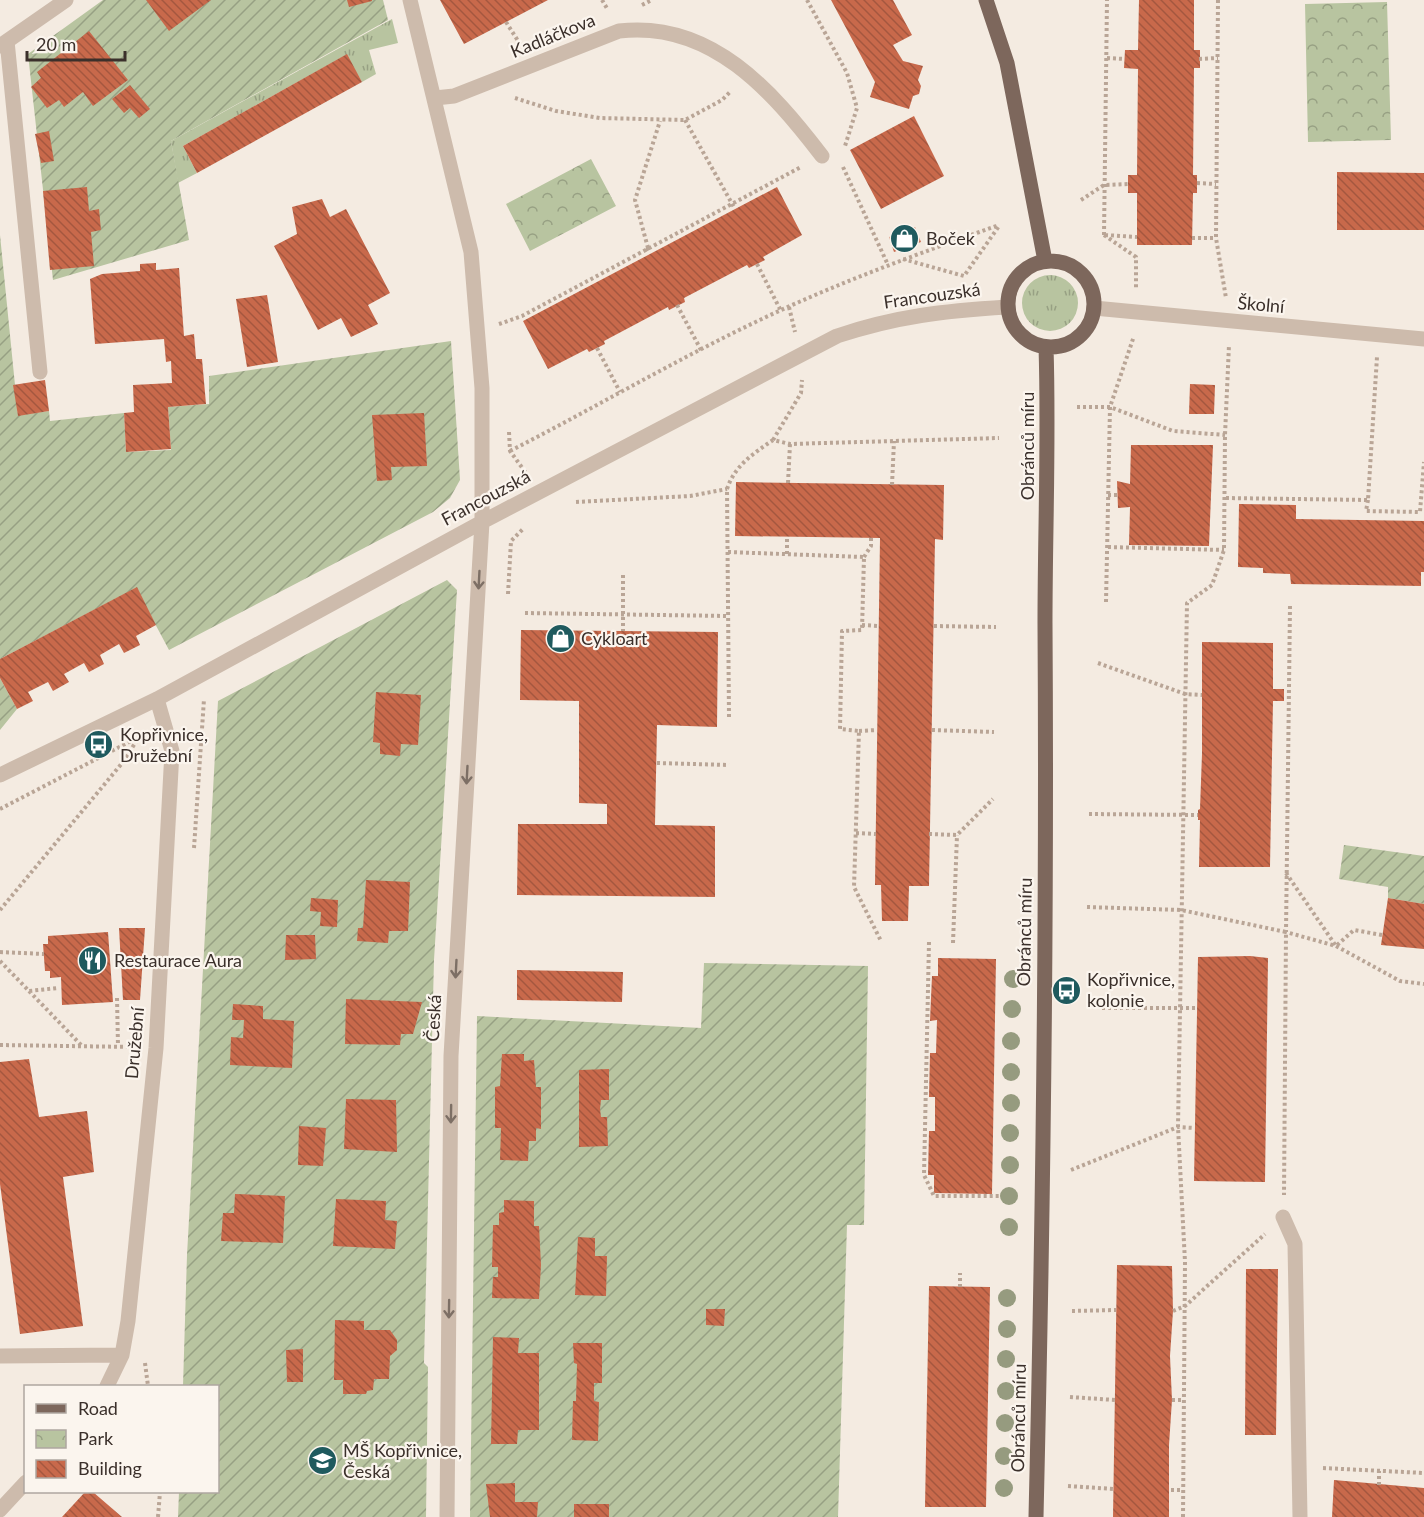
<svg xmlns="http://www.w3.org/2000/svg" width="1424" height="1517" font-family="Lato,sans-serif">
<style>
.grass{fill:url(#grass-tufts)}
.park{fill:url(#park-crowns)}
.garden{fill:url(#garden-furrows)}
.building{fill:url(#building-back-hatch)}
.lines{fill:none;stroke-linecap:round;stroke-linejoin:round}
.path{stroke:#b9a596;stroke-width:4;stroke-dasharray:3 3;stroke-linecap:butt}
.minor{stroke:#cdbbac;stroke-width:15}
.major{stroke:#7d675c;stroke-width:15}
.tree{fill:#969b7f}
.oneway{stroke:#7d6f65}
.labels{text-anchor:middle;stroke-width:4.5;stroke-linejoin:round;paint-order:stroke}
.street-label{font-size:18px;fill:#3b302b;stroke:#fbf5ee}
.poi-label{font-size:18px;fill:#3b302b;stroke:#fbf5ee;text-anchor:start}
</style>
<defs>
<pattern id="grass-tufts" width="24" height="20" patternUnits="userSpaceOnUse" patternTransform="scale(1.5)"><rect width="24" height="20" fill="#b8c4a0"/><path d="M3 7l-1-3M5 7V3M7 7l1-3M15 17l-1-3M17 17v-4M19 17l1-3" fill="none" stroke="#97a083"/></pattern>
<pattern id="park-crowns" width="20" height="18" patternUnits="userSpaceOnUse" patternTransform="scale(1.5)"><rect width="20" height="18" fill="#b8c4a0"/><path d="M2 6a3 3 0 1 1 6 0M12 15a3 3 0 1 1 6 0" fill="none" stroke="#97a083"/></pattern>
<pattern id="garden-furrows" width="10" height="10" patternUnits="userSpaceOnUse" patternTransform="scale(1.5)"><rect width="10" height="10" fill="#b8c4a0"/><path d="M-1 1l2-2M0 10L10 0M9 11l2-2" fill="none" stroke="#97a083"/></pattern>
<pattern id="building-back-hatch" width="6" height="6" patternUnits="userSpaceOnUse" patternTransform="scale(1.5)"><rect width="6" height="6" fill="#c8694b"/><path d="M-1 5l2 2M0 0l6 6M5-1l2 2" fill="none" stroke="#a4573f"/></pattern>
</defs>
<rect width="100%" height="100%" fill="#f4ebe1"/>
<path class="grass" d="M392,19L398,43L369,50L376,74L362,82L346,55L183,146L197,173L178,183L171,141Z
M1022 303a28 28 0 1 1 56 0a28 28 0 1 1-56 0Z"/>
<path class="park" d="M1387,2L1391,140L1308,142L1305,4Z
M591,159L616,206L530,251L506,204Z"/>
<path class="garden" d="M103,0H383L388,20L171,141L189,240L53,280L28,54Z
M0,235L18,415L49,411L50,421L124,413L126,452L171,450L168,407L209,404V376L451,341L460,480L450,498L433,512L169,650L136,588L0,659Z
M447,580L457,590L434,960L424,1363L428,1367L426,1517H178L179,1492H218V1386H183L187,1255L218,701Z
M0,678L17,709L0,730Z
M1344,845L1424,856V904L1388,898V887L1339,879Z
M704,963L868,966L864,1225H847L838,1517H470L477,1016L701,1028Z"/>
<path class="building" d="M146,0H211L169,31Z
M347,0H372V1L349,7Z
M440,0H548L464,44Z
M831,0H893L912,35L893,45L903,61L923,66L918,80L921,86L919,94L913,96L909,109L870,97L875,82Z
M1139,0H1194V50H1200V68H1194L1193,175H1197V193H1193L1192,245H1137V193H1128V175H1137L1138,69L1124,68L1125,50H1138Z
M89,31L128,80L93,106L83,92L64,107L59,100L47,108L31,87L41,78L37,72Z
M347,54L362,82L197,173L183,146Z
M130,85L150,109L139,118L130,108L124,113L112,99Z
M914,116L944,176L881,209L850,150Z
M49,131L54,161L41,163L35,134Z
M1337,172L1424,173V230H1337Z
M87,187L89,211L99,209L101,230L91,232L94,266L50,270L43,191Z
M777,187L802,235L763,257L765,260L749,268L747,265L684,298L685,302L669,310L668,307L604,341L605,344L589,352L587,349L548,369L523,321Z
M322,199L330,217L346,209L390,293L368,305L378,324L351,337L341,318L318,330L274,246L297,234L292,207Z
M915,227L921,242L894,252L889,237Z
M156,263V270L179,268L184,336L194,334L196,359H202L206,404L168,407L171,449L126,452L124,413L134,412L133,385L172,383L171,361L166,362L164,339L95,344L90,279L102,274L140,271V264Z
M267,295L278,362L247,367L236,299Z
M45,380L49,411L18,416L13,385Z
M1190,384L1215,385L1214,414H1189Z
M424,413L427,466L391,467L392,480L377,481L372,415Z
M1131,445H1213L1209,546L1129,545L1130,507L1118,508L1117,481L1130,484Z
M736,482L944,485L943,540L935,539L929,886H909L908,921H882L881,885H875L880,538L735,536Z
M1239,504L1296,505V519L1424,521V572H1421V586L1291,584L1290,574L1263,573V568L1238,567Z
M137,587L156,625L136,636L140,645L124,653L119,644L100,655L104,664L89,672L84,663L64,674L69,682L53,691L48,682L28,692L33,701L17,709L0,678V659Z
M521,630L718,632L717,727L657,725L655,825L715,826V897L517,895L518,824H607V804L579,803V701L520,700Z
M1202,642L1273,643V689H1284V701H1273L1270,867H1199L1200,820H1198V810L1200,809L1202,754Z
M376,692L421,695L418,745L401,744L400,756L380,754V743L373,742Z
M366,880L410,882L408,931H389L388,943L357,941L358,928H363Z
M311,898L338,900L337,927L320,926L321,912L310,911Z
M1388,898L1424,904V949L1381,945Z
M119,928H145L140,1000H123Z
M108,932L113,1002L62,1005L61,977L50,978V971H45L43,944H48V936Z
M286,935H315L316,959L285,960Z
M1250,956L1268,958L1265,1182L1194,1181L1198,957Z
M938,958L996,959L992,1194L934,1193V1175H928L929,1131H935V1097H929L930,1053H936L937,1020L930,1021L932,976H938Z
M517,970L623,972L622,1002L517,1000Z
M346,999L422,1002L413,1034H401L400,1045L345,1044Z
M233,1004L263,1006V1019L294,1021L292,1068L230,1065L231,1037L243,1038L244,1020H232Z
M502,1054H524V1061L534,1060L536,1087H541V1129L536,1128V1141H529L528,1161L500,1160L501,1128H495V1087L500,1086Z
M29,1059L39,1117L87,1111L94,1172L63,1177L83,1326L20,1334L0,1184V1062Z
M609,1069V1100H601L600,1109L601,1117H607L608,1146L579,1147V1070Z
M346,1099L396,1100L397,1152L344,1149Z
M299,1126L326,1128L323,1166L298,1165Z
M235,1194L285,1196L283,1243L221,1241L223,1213H234Z
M336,1199L386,1201L385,1220L397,1221L395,1249L333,1246Z
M504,1200L534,1201V1226H539L541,1265L539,1299L492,1298L493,1277H498V1267H492L493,1225H499V1213L504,1212Z
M578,1237L595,1238V1256H607L606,1296L575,1295Z
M1117,1265L1172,1266L1173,1311L1170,1356L1172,1400L1169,1445V1517H1113Z
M1246,1269H1278L1276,1435H1245Z
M929,1286L990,1287L986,1507H925Z
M706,1309H725L724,1326L706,1325Z
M335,1320L364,1321V1330H390L397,1340V1350L390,1356L389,1379H374L373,1390L367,1391L366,1394H343V1380H334Z
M493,1337L519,1338L518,1353H539V1430H518L517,1444H491Z
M573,1343H602V1383H594V1401L599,1402L598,1441L572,1440L573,1401H576L577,1364L574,1363Z
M303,1349V1382H287L286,1350Z
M1334,1480L1424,1488V1517H1332Z
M515,1483V1502H538L537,1517H490L486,1484Z
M85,1492H93L122,1517H62Z
M574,1504H609V1517H574Z"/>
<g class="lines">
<path class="path" d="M602,0L608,10
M807,0L847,73L857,108L845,146
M1218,0L1216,238L1226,298
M642,5L652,0
M506,22L520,44
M1107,58L1125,59
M1199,59L1218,58
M515,98L556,111L600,118L685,120L722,100L730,92
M685,120L735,209
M843,167L888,265
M1197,183L1216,184
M1081,200L1104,185L1128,184
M1104,235L1107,0
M1104,235L1136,257V289
M1105,235L1137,237
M1192,238H1216
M647,248L650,253
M648,248L635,200L660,121
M903,259L964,276L999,226
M757,264L781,311
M677,305L701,350
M789,307L795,332
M499,324L522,316L801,167
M597,348L620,392
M1077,407H1110L1173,431L1225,435
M509,432L510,451L526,473
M773,440L801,393L802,380
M510,451C604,403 694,349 790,306C859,275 929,250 999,225
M788,483L790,444
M892,485L894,441
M1108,495H1117
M1226,498L1368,500L1377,357
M1368,500L1366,511L1420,512L1424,462
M576,502L690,496L727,489
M1108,547L1224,550
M728,552L864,557L862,630L842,631L840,729L859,731L854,887L881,941
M787,554V536
M864,557L871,546V538
M623,575V631
M508,594L511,541L523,529
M1106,602L1110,407L1134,336
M1290,606L1286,932L1336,946L1400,981L1424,984
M525,613L728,616
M862,625L879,626
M934,626L996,627
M1098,663L1185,694L1202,695
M729,717L727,489C735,465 753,454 773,440L790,444L999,438
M932,730L994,732
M859,731L877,730
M657,763L729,765
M0,809L133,740
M1089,814L1198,815
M856,833L876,834
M929,834L957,835L993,799
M194,848L204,699
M1286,873L1336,946L1354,930L1382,935
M1087,907L1181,910L1286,932L1284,1195
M0,910L123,762L139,737
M929,942L924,1175L934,1196H1004
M953,943L957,835
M0,952L44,954
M0,961L29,991L58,988
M29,991L83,1047
M117,998L118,1046
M1102,1008H1196
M0,1045L133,1047
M1071,1170L1178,1127L1194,1128
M960,1287V1273
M1072,1311L1116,1310
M1173,1311L1185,1306L1265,1234
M145,1363L148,1386
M1070,1397L1115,1400
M1172,1400H1183
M1323,1468L1424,1473
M1379,1485V1471
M1068,1486L1114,1489
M1171,1490H1183
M158,1517L160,1492
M1183,1517L1185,1262L1178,1127L1187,603L1212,585L1224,550L1225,435L1229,345"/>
<path class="minor" d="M410,0L471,252L482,388V522L451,1056L447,1517
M7,41L40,372
M0,46L66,0
M435,98L454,96L619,31C711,20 772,91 822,156
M1094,308L1424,339
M0,775L157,699L482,522L837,336C897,316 944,311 1007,307
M1283,1217L1295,1244L1300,1517
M0,1356L122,1355
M107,1386L122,1355L128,1321L156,1048L172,751L157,699
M0,1510L26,1482"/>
<path class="major" d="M986,0L1007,63L1045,261
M1008 304a43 43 0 1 1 86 0a43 43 0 1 1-86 0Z
M1036,1517C1043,1219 1047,921 1045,623C1045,531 1049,439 1046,347"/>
</g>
<g class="tree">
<circle cx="1013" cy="979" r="9"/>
<circle cx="1012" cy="1009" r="9"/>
<circle cx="1011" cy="1041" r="9"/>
<circle cx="1011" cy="1072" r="9"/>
<circle cx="1011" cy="1103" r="9"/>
<circle cx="1010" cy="1133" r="9"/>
<circle cx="1010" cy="1165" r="9"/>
<circle cx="1009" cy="1196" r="9"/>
<circle cx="1009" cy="1227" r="9"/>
<circle cx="1007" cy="1298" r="9"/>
<circle cx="1007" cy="1329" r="9"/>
<circle cx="1006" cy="1359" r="9"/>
<circle cx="1006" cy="1391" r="9"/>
<circle cx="1005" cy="1423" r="9"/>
<circle cx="1004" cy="1456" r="9"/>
<circle cx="1004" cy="1488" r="9"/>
</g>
<defs><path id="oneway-shaft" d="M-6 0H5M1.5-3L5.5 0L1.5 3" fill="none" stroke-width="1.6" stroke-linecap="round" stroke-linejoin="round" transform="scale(1.5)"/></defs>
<g class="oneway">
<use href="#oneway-shaft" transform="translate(479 580) rotate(93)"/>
<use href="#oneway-shaft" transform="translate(467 775) rotate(93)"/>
<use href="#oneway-shaft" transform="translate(456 969) rotate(93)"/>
<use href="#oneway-shaft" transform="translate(451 1114) rotate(91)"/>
<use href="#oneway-shaft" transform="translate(449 1309) rotate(91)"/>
</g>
<defs>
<symbol id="shop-disc" viewBox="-11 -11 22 22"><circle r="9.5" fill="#1f5a5e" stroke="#fbf5ee"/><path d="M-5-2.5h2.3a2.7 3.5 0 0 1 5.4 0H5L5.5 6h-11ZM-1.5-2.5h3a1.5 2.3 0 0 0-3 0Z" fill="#fff"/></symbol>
<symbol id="bus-disc" viewBox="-11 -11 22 22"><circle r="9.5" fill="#1f5a5e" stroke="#fbf5ee"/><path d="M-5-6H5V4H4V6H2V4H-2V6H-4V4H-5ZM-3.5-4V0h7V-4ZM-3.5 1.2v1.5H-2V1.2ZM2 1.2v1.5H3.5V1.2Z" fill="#fff"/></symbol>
<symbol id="restaurant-disc" viewBox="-11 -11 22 22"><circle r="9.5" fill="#1f5a5e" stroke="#fbf5ee"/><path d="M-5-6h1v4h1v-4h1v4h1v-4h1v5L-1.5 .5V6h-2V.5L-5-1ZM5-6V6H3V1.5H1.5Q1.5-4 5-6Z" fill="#fff"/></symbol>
<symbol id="school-disc" viewBox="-11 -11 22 22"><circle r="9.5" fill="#1f5a5e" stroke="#fbf5ee"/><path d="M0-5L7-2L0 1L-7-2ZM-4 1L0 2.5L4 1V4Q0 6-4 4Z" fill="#fff"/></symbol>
</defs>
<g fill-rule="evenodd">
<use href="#shop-disc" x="888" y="222" width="33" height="33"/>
<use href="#shop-disc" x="544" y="622" width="33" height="33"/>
<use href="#bus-disc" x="82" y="728" width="33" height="33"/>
<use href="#restaurant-disc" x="76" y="944" width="33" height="33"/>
<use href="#bus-disc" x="1050" y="974" width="33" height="33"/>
<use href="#school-disc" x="306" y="1444" width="33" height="33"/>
</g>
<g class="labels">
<g class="street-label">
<text transform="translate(553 36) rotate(-22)" y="6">Kadláčkova</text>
<text transform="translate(932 296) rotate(-8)" y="6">Francouzská</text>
<text transform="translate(1261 305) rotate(5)" y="6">Školní</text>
<text transform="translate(1028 446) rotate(-90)" y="6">Obránců míru</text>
<text transform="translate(486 498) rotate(-28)" y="6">Francouzská</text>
<text transform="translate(1025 932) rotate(-89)" y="6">Obránců míru</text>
<text transform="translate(434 1018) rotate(-87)" y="6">Česká</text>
<text transform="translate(135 1043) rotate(-85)" y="6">Družební</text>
<text transform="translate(1019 1418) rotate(-89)" y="6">Obránců míru</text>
</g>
<g class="poi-label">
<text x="926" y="245">Boček</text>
<text x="581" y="645">Cykloart</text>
<text x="120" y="741">Kopřivnice,<tspan x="120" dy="21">Družební</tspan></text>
<text x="114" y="967">Restaurace Aura</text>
<text x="1087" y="986">Kopřivnice,<tspan x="1087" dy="21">kolonie</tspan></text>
<text x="343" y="1457">MŠ Kopřivnice,<tspan x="343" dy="21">Česká</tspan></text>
</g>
</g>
<rect x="24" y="1385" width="195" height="108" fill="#fbf5ee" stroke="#aea6a0" stroke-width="1.5"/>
<rect x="36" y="1404" width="30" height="9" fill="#7d675c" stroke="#aea6a0" stroke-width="1.5"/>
<text x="78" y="1415" font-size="18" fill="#3b302b">Road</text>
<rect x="36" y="1430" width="30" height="18" fill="url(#park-crowns)" stroke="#aea6a0" stroke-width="1.5"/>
<text x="78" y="1445" font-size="18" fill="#3b302b">Park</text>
<rect x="36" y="1460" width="30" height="18" fill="url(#building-back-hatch)" stroke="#aea6a0" stroke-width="1.5"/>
<text x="78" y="1475" font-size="18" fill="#3b302b">Building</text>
<path d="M27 51v9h98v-9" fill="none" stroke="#3b302b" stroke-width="3"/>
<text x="36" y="51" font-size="18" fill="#3b302b" stroke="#fbf5ee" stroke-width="4.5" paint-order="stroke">20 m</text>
</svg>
